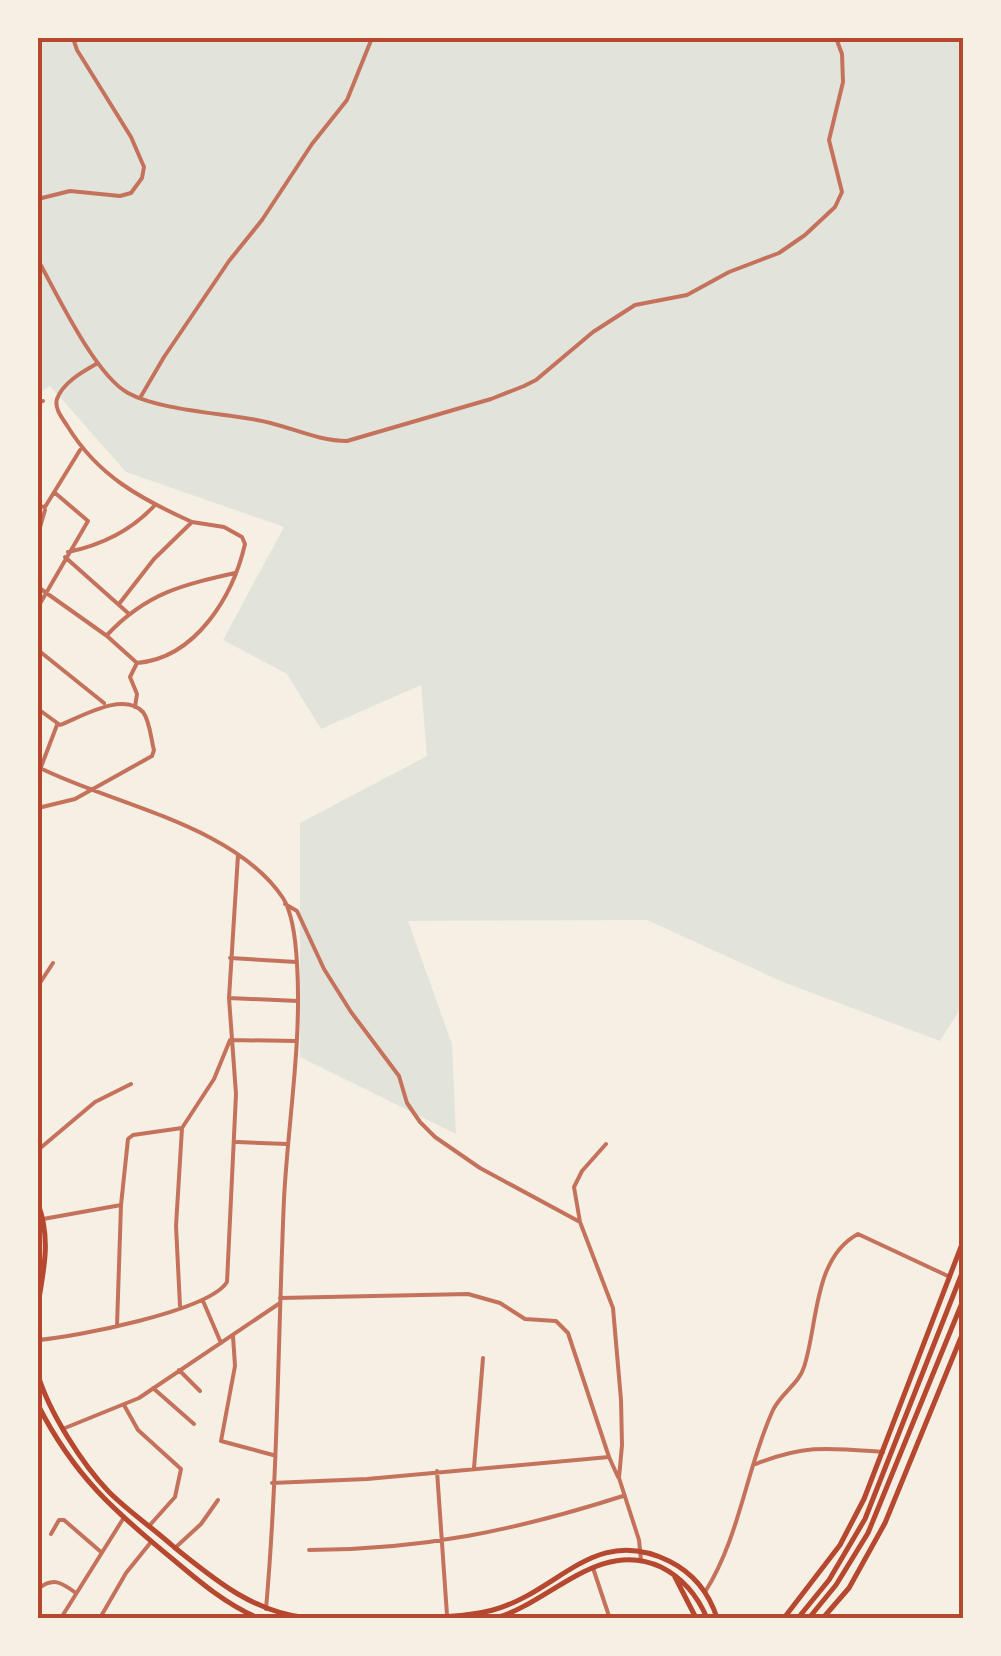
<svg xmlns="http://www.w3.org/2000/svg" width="1001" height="1656" font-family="'Times New Roman',serif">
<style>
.green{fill:#e2e4dc}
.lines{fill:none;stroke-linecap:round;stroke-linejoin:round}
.minor{stroke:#c5725c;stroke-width:4}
.secondary{stroke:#b5482f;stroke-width:5}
.primary{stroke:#b5482f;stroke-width:5}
.trunk{stroke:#b5482f;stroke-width:5}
.neatline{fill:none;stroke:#b5482f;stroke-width:4}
</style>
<rect width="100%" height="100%" fill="#f6efe4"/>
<path class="green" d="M38,38H963L964,1003L940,1041L783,982L647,920L408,921L452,1044L456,1134L300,1057V823L427,756L421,685L321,729L287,674L223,640L284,527L126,472L50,386L38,393Z"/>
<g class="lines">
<path class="minor" d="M38,199L70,191L120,196L131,193L142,178L144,167L131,137L77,50L73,38
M38,260C57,294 95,375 128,393C159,410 221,413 257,420C287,425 316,441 347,441L491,399L524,386L536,380L593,332L635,305L687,295L729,272L779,253L805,235L835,207L842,192L829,140L843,82L842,54L836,38
M98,363C84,371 63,382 57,399C54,409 63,419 68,427C98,476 141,499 192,522L154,559L119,604
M140,398L164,357L229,261L262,220L312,144L347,100L372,38
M38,403L43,401
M38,506L45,507L80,450
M38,534L45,510
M68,552C102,545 131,531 155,505
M65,557L128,613
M38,587L107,636L137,663C196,658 233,596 245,544L242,537L224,527L192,522
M38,607L88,521L54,492
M108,634C147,593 182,585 235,573
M38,650L104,703
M135,707L137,694L130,677L137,663
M38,709L60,725C81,717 123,691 143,712C150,721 151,740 154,750L152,756L75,799L38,808
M38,767C113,805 233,824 283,898C293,914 296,945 297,964C302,1042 288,1122 284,1199C278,1336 278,1473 266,1609
M41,767L57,725
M285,904L297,911L324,969L351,1012L399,1076L407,1103L420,1122L435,1137L480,1168L580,1222
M230,958L296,962
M38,986L53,963
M229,998L298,1001
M237,1142L287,1144
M606,1144L582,1171L574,1187L580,1222L613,1308L621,1400L622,1445L619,1478L639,1540L641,1560
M38,1150L95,1102L131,1084
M43,1219L121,1205
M280,1298L468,1294L500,1303L525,1319L556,1321L568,1333L609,1457
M203,1301L221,1343
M180,1306L176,1226L182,1128
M117,1326L121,1205L128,1139L133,1135L182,1128L214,1079L230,1040L296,1041
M233,1336L235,1366L221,1441L273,1455
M38,1340C75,1337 209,1311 227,1282L236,1094L229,998L238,855
M179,1370L200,1391
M153,1388L194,1424
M124,1405L138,1430L181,1469L175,1497L149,1526
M65,1428L139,1398L280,1303
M756,1464C806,1444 830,1448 883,1452
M474,1468L483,1358
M437,1471L447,1615
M272,1483L367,1479L609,1457L618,1477
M51,1534L59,1520H64L101,1552
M176,1547L201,1524L218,1500
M309,1550C422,1550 517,1530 623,1496
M593,1568L609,1616
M38,1589C53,1577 61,1582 76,1593
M705,1592C740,1537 746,1469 773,1410C781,1393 799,1384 804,1367C818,1325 813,1258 858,1234L950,1277
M61,1618L123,1519
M100,1618L126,1573L151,1542"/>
<path class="secondary" d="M784,1618L840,1545L864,1499L964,1239
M823,1618L849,1588L885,1523L964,1330"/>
<path class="primary" d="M38,1204C51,1238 44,1269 38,1304
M38,1375C49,1412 82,1464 109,1492C129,1512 153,1528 174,1547C215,1580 253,1612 307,1618
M38,1405C74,1476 115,1512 175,1561C201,1583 226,1604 258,1618
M675,1577L696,1618
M371,1618C411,1616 455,1620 493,1610C559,1592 594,1524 669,1561C693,1573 709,1593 717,1618
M496,1618C551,1602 600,1538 661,1567C683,1578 697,1595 707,1618"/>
<path class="trunk" d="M798,1618L829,1580L865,1519L964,1268
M809,1618L836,1585L868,1533L964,1298"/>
</g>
<rect width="1001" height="1656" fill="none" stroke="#f6efe4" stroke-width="80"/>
<rect x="40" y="40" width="921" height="1576" class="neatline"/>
</svg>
